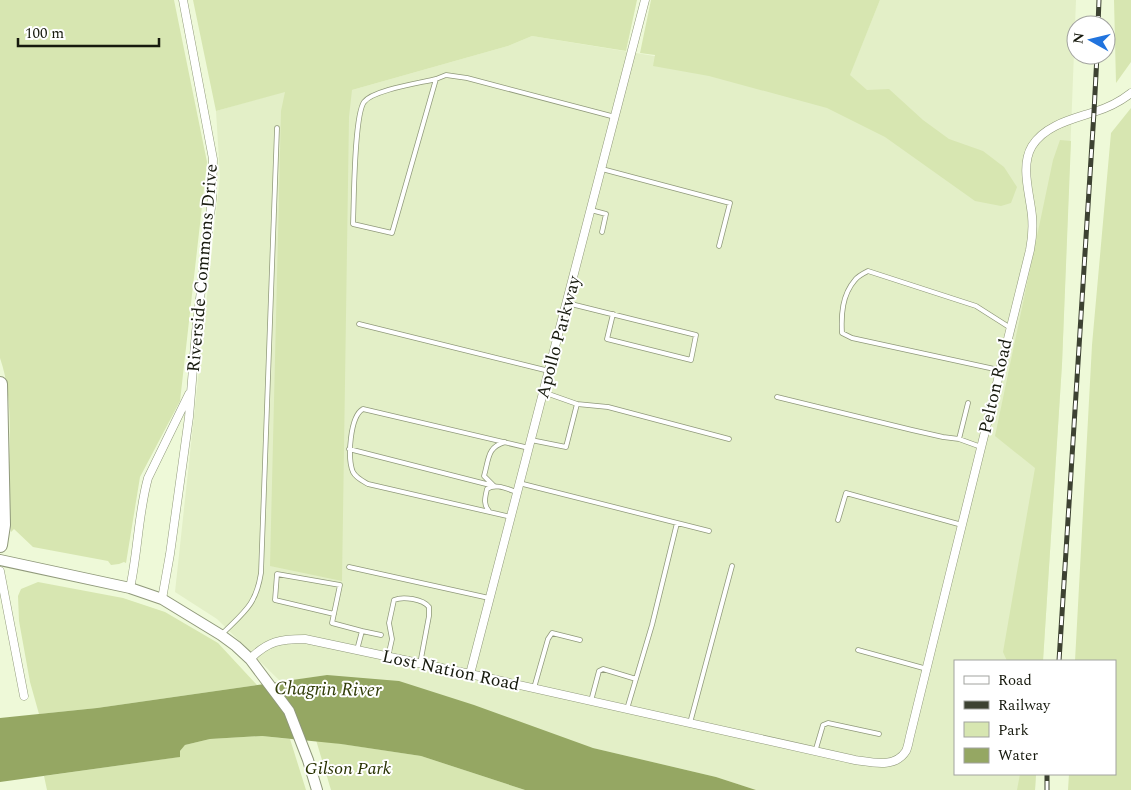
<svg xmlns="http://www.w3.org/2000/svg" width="1131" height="790" font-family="Spectral,serif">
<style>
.built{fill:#e3efc7}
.green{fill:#d7e6b1}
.water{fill:#95a763}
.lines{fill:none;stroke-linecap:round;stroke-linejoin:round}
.lane-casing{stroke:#90997b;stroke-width:5.5}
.street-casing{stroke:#90997b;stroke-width:9}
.secondary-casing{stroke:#90997b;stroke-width:12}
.highway-casing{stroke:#90997b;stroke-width:16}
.lane{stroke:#fff;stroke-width:4}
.street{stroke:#fff;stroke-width:8}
.secondary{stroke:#fff;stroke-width:10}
.highway{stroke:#fff;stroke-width:14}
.rail-casing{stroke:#3d4232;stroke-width:5}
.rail{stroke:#fff;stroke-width:3;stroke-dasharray:9;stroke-linecap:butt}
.labels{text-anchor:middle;stroke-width:4;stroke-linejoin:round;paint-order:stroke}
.street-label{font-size:18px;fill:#171a0e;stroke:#fff}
.park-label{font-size:18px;font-style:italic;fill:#273100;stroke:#fff}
.water-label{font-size:19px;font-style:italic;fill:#323d08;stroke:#fff}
</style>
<rect width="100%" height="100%" fill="#eef9d8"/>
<path class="built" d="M880,0H1076L1062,364L1043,661H955V774H1036L1035,790H756L716,777L593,748L327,675L281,682L217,619L175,592L220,176L216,111L282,92L352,90L508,46L532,36L691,62L841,96Z"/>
<path class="green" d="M0,0H174L207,162L180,401L140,477L126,563L124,562L119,564L111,565L108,561L33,547L14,529L11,532C3,475 19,413 0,358Z
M193,0H637L626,51L532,36L508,46L352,90L349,117L342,581L270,566L281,111L285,92L216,111Z
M651,0H880L850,75L867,90L889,89L923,120L949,139L983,151L1004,167L1017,187L1011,203L1001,206L975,201L885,137L827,108L709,76L653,66L655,55L640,53Z
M1114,0H1131V62L1116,83Z
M1131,108V790H1068L1069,774H1115V661H1075L1092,345L1111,133Z
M1060,140L1071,141L1062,364L1043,661H1007L1003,652L1035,468L995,436L1053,160Z
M38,582L123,598L165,612L218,643L257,685L97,708L39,714L30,682L19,621L18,596L21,589Z
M262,736L290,739L306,790H47L44,776L179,757L180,751L185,745L210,739Z
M316,740L421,756L525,790H331Z
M1020,774H1036L1035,790H1017Z"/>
<path class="water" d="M327,675L399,681L474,705L593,748L716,777L756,790H525L421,756L341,744L262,736L210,739L185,745L180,751V757L0,782V718L97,708Z"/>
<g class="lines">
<defs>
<path id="lane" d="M436,79C420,83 373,90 364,102C354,116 354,202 353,224L392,233L436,79L446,75L467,78L615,117
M602,169L730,203L719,246
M591,210L606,214L602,232
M567,303L696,335L691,360L607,339L613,314
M359,324L549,371
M999,370L852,338L842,333C841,315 842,295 855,280C858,276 864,273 868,271L976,306L1009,327
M777,397L912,430L943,437L959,439
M968,403L959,439L981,447
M577,404L608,407L729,439
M531,440L566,447L577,404L543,392
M349,449L494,486
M519,483L709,531
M493,485L484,476C489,459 487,447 505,442
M489,511C483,504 485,498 487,489C496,483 507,489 517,492
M511,517L368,484C363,481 356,478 353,472C347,459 350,416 363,409L529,448
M838,520L846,493L962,525
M349,567L489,598
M334,614L275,600L277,574L340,585L332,623L362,631L357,650
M362,631L381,635
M223,633C244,612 256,605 261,573L277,128
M858,650L927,669
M388,657L392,639L389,623L394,600C403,596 423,599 429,607V616L420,664
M534,688L548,639L552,633L580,640
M591,701L599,671L603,669L636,679
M627,709L652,625L677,523
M690,723L732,566
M815,752L823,725L828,723L879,734"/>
<path id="street" d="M0,571L24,696
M130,588C138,552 138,514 148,478L189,394
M162,599L170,554L189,417L196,332L212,199L213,159L183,0
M250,659C268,641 280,639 305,639L470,674L855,760C871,762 895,769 906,751C908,747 909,740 910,736C950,574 989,412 1030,250C1032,240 1033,227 1032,216C1030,194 1020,166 1032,146C1045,125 1073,119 1094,112C1107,108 1121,101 1131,93
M470,674L645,0"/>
<path id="secondary" d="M0,560L130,588L162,599L221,635L236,646L250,659L289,711L308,760L317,790"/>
<path id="highway" d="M0,384L3,525L0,545"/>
</defs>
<use href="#lane" class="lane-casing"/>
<use href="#street" class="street-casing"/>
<use href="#secondary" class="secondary-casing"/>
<use href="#highway" class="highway-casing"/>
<use href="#lane" class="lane"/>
<use href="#street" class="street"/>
<use href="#secondary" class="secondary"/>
<use href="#highway" class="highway"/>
<defs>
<path id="rail" d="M1098,25L1099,0
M1059,661L1094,112L1097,55
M1047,790V774"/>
</defs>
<use href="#rail" class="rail-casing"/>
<use href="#rail" class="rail"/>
</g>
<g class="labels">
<g class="street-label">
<text transform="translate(202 268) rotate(-85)" y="6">Riverside Commons Drive</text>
<text transform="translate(558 337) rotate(-75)" y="6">Apollo Parkway</text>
<text transform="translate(995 386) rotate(-77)" y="6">Pelton Road</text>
<text transform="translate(451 670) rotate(12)" y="6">Lost Nation Road</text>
</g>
<g class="park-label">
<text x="348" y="774">Gilson Park</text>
</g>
<g class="water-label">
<text transform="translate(328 688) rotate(1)" y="7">Chagrin River</text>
</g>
</g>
<rect x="954" y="660" width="162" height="115" fill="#ffffff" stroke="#a2a39f"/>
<rect x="964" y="676" width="25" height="8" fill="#ffffff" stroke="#a2a39f"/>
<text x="998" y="685" font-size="15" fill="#171a0e">Road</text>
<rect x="964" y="701" width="25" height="8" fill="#3d4232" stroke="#a2a39f"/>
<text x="998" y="710" font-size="15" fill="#171a0e">Railway</text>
<rect x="964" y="722" width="25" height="15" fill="#d7e6b1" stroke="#a2a39f"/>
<text x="998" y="735" font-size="15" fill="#171a0e">Park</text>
<rect x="964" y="748" width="25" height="15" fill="#95a763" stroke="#a2a39f"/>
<text x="998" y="760" font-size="15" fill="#171a0e">Water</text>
<g transform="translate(1091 40) rotate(278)"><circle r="24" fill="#ffffff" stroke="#a2a39f"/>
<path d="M0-4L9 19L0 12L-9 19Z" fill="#2174de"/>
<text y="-8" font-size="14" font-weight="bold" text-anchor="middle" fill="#171a0e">N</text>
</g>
<path d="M18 38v8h141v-8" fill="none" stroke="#171a0e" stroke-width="2.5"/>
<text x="25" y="38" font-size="15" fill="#171a0e" stroke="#ffffff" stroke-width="4" paint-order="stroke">100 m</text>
</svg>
